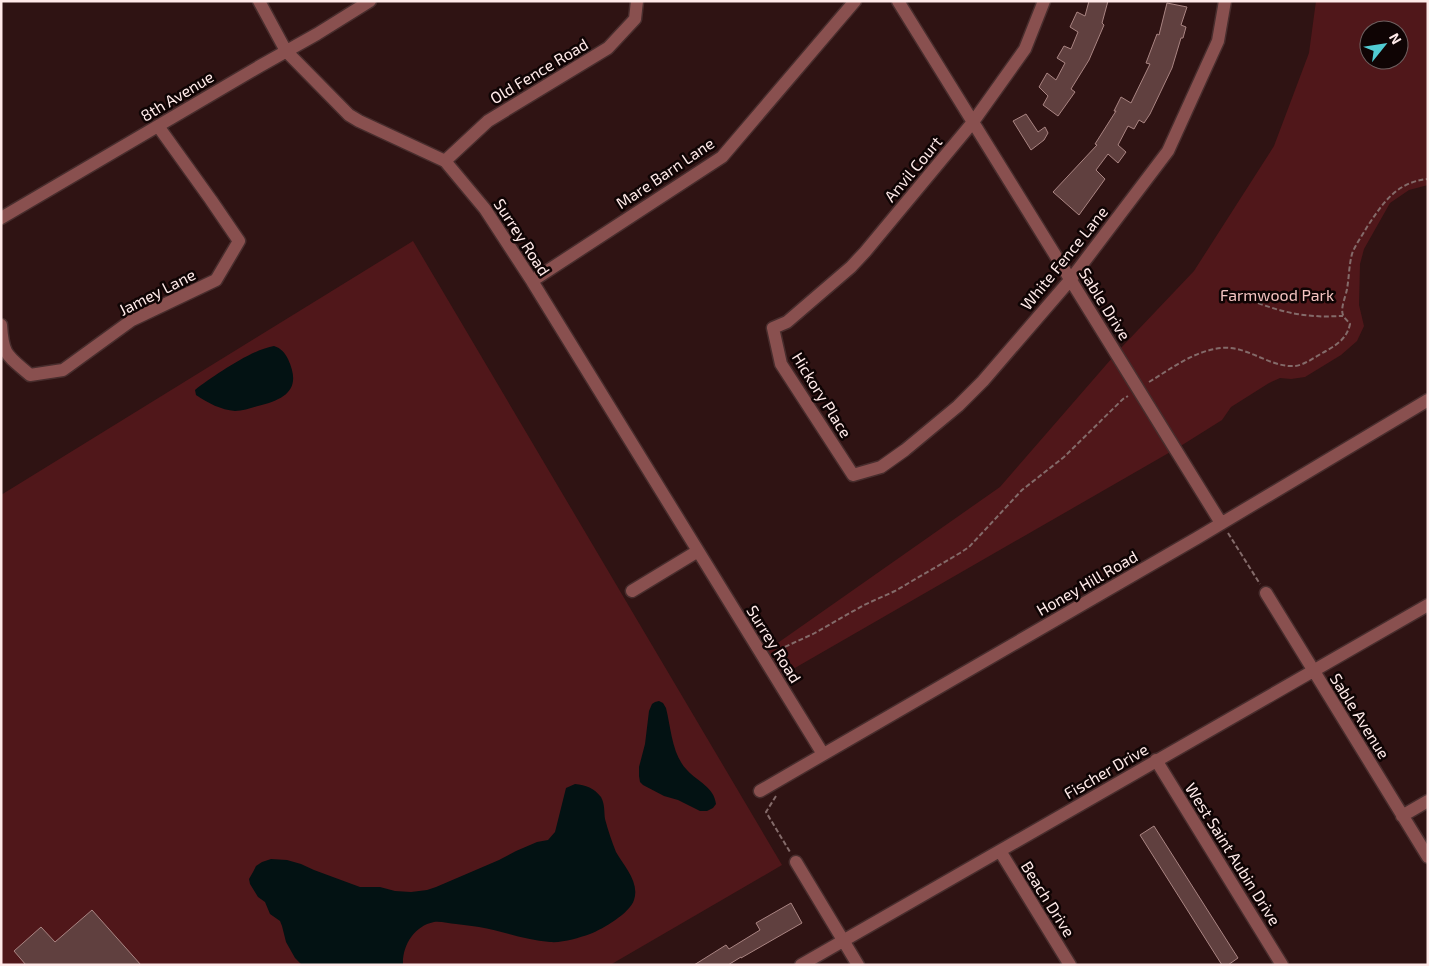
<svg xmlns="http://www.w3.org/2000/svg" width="1429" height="966" font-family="'Exo 2',sans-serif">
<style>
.green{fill:#50171a;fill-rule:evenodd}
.water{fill:#031213}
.building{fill:#60403f;stroke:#aa8583}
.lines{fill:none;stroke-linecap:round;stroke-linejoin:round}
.minor-casing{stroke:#482d2d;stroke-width:15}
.path{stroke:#846b6a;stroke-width:2;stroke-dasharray:5 2.5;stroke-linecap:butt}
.minor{stroke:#89504f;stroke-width:12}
.labels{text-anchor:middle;stroke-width:5;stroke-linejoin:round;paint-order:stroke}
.street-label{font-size:16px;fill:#ffeae9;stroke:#0f0404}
.park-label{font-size:16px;fill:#f4c3c1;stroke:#0f0404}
</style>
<rect width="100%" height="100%" fill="#2f1313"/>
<path class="green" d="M1316,1H1428V185L1409,190L1390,203L1364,249L1360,264L1359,305L1364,326L1357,341L1341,355L1305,377L1291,379L1280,378L1269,383L1231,407L1222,420L1179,447L774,680L759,656L1000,487L1119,350L1194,271L1274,146L1309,53ZM1369,30H1399V60H1369Z
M413,241L782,865L610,965H1V495Z"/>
<path class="water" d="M274,346C281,348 285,353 288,359C302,389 286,399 258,406C251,408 243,411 235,411C221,410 208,403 196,395L195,390C213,376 253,349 274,346Z
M659,701L663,703L666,708C671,728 672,755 687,770C698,782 714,787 716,804L713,808L707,811H700L678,800L664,796L643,785L640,782L639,776V767L645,744L649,711L652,704L655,702Z
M575,784C586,785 594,788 601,797C605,804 604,812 605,819C608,830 612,842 616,852C624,866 640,882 634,900C630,913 603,929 590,934C578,938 563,943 550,942C525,940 503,931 479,927C472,926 464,925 456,924C449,924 441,921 434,922C414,926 402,946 403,965H302L295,958L286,942L282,926L280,921L270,914L265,902L258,897L250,884L249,879L253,872L256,866L262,862L271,859L287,860L301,864L314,870L360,887H380L395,891L411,892L427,890L436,887L499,860L516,851L537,842L548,840L555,832L566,788Z"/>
<path class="building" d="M1089,1H1108L1102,23L1104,25L1089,60L1071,89L1075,92L1058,116L1043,105L1048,96L1039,87L1047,73L1056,80L1065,63L1057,58L1064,46L1071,49L1078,32L1070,27L1077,12L1085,16Z
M1167,3L1187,7L1181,25L1186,27L1183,38H1181L1172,68L1150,114L1144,123L1139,120L1134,129L1128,126L1118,145L1126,152L1118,163L1108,154L1096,170L1105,179L1079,215L1053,192L1097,145L1095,144L1116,111H1114L1121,97L1131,103L1150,64L1146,63L1157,34L1159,35Z
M1026,114L1038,132L1045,127L1048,133L1044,140L1031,150L1013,121Z
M1154,826L1238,958L1228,965H1222L1140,835Z
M791,903L802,923L741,958V957L728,965H694L726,945L729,949L760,930L756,923Z
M92,910L141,965H26L14,951L41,927L55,942Z"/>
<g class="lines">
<defs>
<path id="minor" d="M259,1L286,51L349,115L359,121L445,161L485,209L532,281L823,754
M898,1L1221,523
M1044,1L1025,49L973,122L865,252L851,267L787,322L773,328L781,364L853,475L881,467L905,450L958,406L983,381L1071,279L1168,151L1218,41L1225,1
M445,161L488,121L608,48L635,19L637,1
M1,218L260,66L317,34L370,1
M532,281L722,157L855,1
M1,325C3,356 7,355 30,375L63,370L132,320L216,280L239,241L211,200L158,126
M632,591L698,551
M1266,593L1428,857
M1156,760L1282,965
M760,791L1197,538L1428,400
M1402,816L1428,801
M1000,851L1070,965
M796,862L858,965
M801,965L1428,605"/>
</defs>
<use href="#minor" class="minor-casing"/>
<path class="path" d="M1237,295C1262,305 1288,315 1316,316C1325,317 1334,316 1343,316
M1149,382C1172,368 1194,351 1221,348C1247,345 1270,368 1295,366C1305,365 1316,356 1326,351C1338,344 1347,338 1350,324C1348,321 1344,318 1343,315C1340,308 1346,296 1347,289C1349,278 1349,265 1352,254C1355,245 1362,236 1367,227C1383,203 1396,182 1428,179
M1228,533L1260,584
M778,650L813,634L864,605L895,591L960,553L969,547L984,531L1022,490L1064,457L1123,399L1128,396
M776,796L766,812L790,852"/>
<use href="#minor" class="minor"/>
</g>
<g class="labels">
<g class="street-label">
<text transform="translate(539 71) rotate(-31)" y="6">Old Fence Road</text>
<text transform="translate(177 96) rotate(-31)" y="6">8th Avenue</text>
<text transform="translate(913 169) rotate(-50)" y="6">Anvil Court</text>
<text transform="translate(665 173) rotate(-34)" y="6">Mare Barn Lane</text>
<text transform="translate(522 237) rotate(57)" y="6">Surrey Road</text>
<text transform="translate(1064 258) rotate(-51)" y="6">White Fence Lane</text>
<text transform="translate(157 292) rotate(-27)" y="6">Jamey Lane</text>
<text transform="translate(1105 304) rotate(58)" y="6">Sable Drive</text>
<text transform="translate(822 395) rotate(58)" y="6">Hickory Place</text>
<text transform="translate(1087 583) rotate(-30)" y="6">Honey Hill Road</text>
<text transform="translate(774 644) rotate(58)" y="6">Surrey Road</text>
<text transform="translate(1360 716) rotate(58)" y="6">Sable Avenue</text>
<text transform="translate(1106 771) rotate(-30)" y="6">Fischer Drive</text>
<text transform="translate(1233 854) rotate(58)" y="6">West Saint Aubin Drive</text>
<text transform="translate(1048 899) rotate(58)" y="6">Beach Drive</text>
</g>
<g class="park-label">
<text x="1277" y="301">Farmwood Park</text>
</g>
</g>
<rect width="1429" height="966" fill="none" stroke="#ffeae9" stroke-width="5"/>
<g transform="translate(1384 45) rotate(60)"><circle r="24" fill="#0f0404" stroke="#6f6060"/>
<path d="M0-4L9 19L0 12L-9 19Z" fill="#51ccd3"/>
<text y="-8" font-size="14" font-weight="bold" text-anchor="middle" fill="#ffeae9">N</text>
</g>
</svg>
